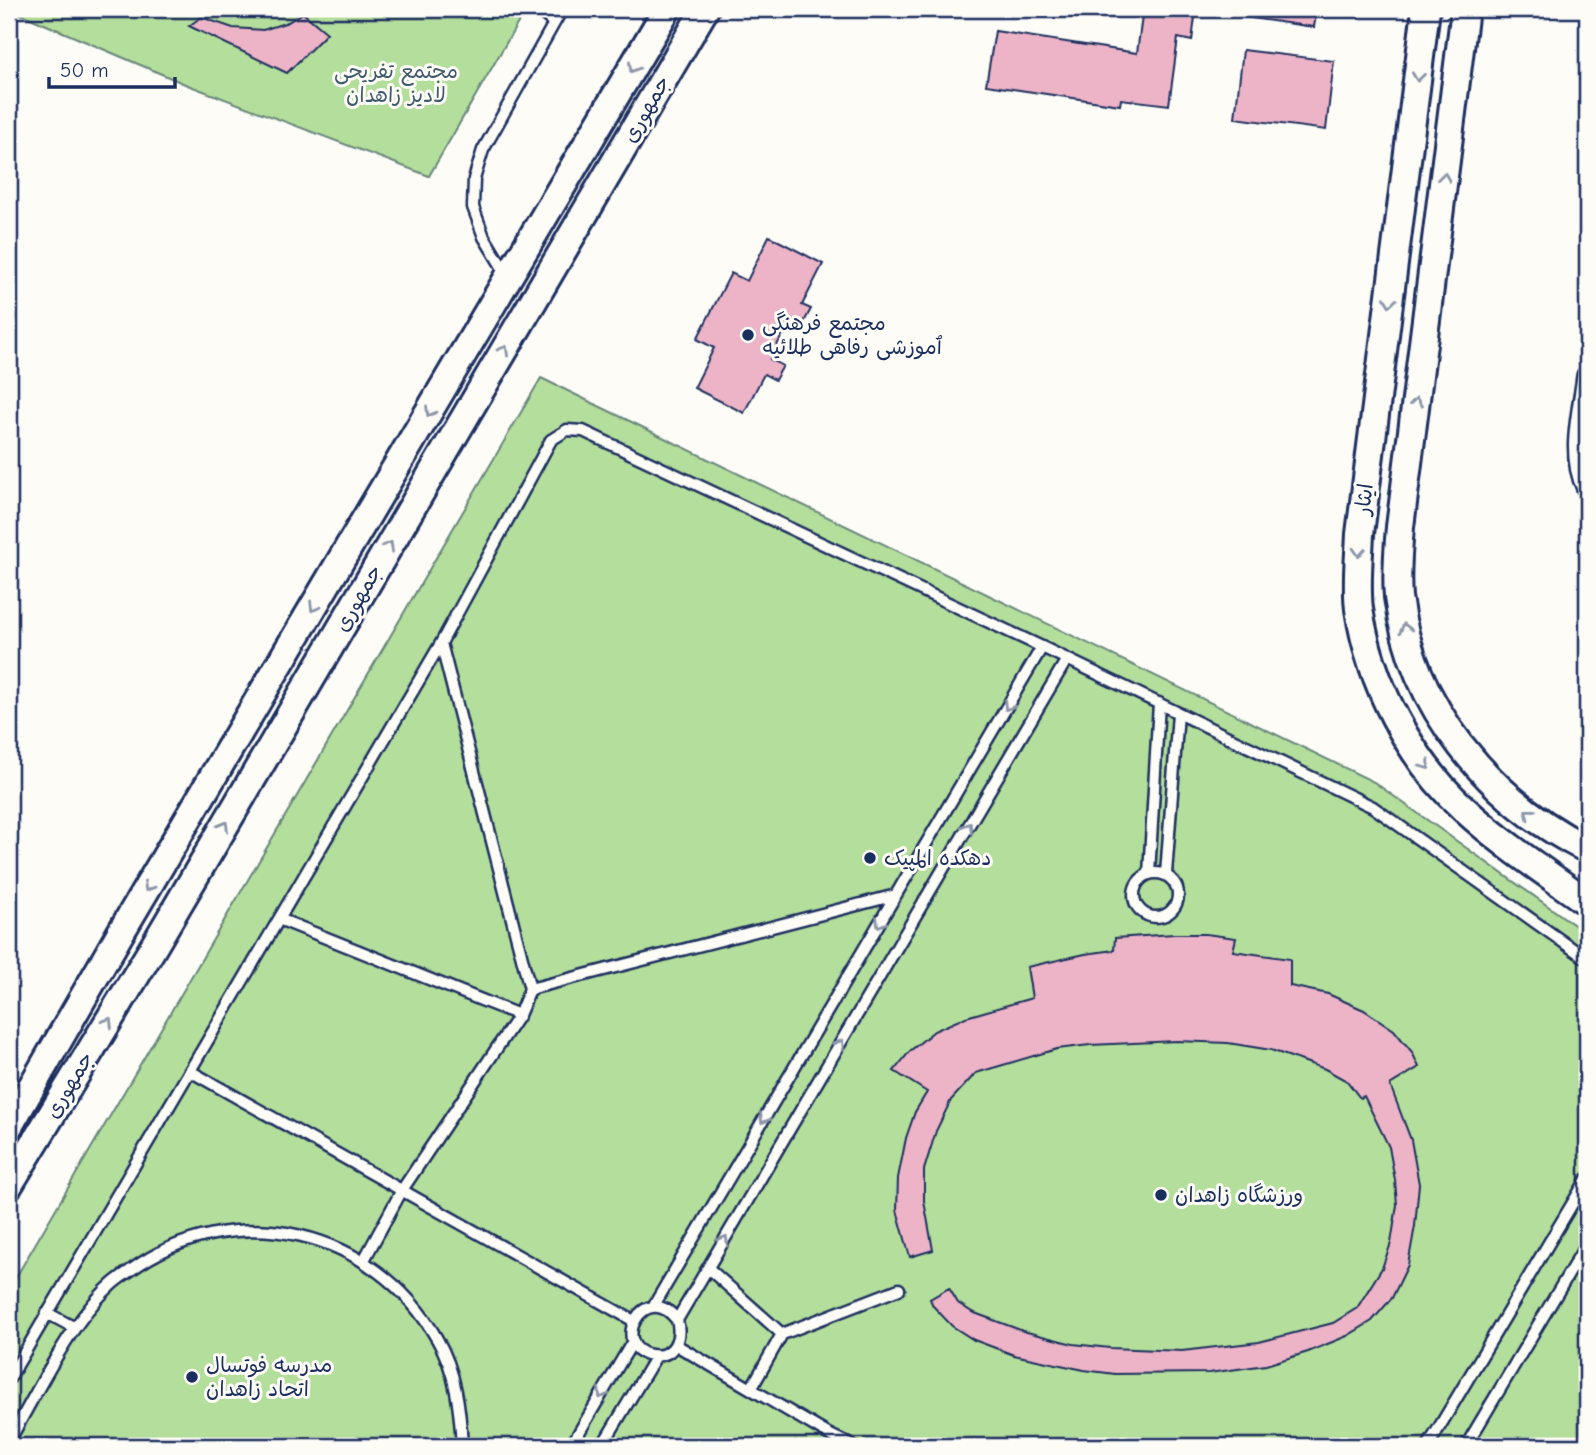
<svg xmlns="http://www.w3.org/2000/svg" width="1596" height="1455" font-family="'Comic Neue','Playpen Sans Arabic',sans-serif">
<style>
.green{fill:#b4de9b;stroke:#68867c;stroke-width:2}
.building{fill:#edb4c7;stroke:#1b2f5e;stroke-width:2}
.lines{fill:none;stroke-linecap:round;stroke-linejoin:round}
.lane-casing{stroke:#1b2f5e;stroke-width:15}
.street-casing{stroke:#1b2f5e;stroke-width:24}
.secondary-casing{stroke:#1b2f5e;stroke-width:32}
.lane{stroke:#fdfcf7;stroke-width:10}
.street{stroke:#fdfcf7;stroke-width:19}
.secondary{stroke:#fdfcf7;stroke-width:26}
.oneway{stroke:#8c96aa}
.poi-dot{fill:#1b2f5e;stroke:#fdfcf7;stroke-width:2.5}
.labels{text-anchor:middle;stroke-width:6;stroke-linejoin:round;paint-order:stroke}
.park-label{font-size:21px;fill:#415b6d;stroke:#fdfcf7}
.street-label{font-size:21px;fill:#1b2f5e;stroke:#fdfcf7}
.poi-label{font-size:21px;fill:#1b2f5e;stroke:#fdfcf7;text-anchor:start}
</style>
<rect width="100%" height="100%" fill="#fdfcf7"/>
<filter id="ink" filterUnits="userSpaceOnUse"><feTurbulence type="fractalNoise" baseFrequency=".0143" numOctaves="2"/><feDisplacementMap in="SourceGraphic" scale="14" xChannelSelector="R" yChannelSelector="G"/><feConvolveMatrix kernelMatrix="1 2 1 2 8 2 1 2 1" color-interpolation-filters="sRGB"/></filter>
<g filter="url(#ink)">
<path class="green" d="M9,9H526L429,176L185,84Z
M541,378L1374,782L1587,934V1446H9V1289Z"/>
<path class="building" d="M1143,9H1196L1192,41L1178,38L1169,105L1121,99L1120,105L986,85L995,31L1137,53Z
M1245,9H1317L1314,27L1244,17Z
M303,13L327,33L287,73L189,26L201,17L233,28L263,30L288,22Z
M1243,50L1334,61L1326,130L1235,118Z
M769,236L823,264L802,305L811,309L802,326L790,320L770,359L783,366L775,380L764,374L744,413L694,388L714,348L697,339L731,273L747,281Z
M1174,934H1206L1236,938L1233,951L1290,959V986L1328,994L1364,1010L1394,1030L1412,1052L1419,1067L1390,1085L1411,1140L1419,1184L1415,1226L1408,1265L1392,1298L1372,1321L1347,1336L1308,1352L1266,1365L1209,1373L1115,1374L1084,1370L1014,1355L974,1340L952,1326L933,1306L930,1299L949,1288L958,1303L972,1312L1023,1331L1073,1344L1110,1348L1182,1351L1259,1342L1333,1323L1357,1308L1382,1268L1391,1243L1397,1205L1395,1180L1389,1147L1364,1096L1360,1098L1347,1081L1325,1069L1271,1050L1228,1043L1177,1041L1090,1045L1057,1049L976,1073L951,1100L936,1131L924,1170V1201L933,1250L910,1257L897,1210L898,1178L906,1138L915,1112L927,1092L894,1071L910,1051L934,1031L966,1017L1032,998L1027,967L1085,954L1114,950L1115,938Z"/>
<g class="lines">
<defs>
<path id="lane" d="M537,9L554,23
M507,275L484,237L473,207L474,179L483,150L562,9
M1134 895a22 22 0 1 1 44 0a22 22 0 1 1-44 0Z
M1149,874L1159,703
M1166,874L1178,713
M279,919L519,1015
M530,989L896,895
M190,1071L634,1321
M364,1260L402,1190L519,1015L530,989L441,643
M708,1268L782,1334L751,1389
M653,1307L1042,647
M47,1313L75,1328
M677,1320C645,1278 608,1348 651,1355C674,1359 682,1338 677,1320L1067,659
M782,1334L899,1289
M676,1345L828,1434L853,1446
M9,1379L441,643L551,440L567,430L583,431L1042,647L1373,807L1587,959
M9,1441C37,1393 69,1324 110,1286C116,1280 124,1275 131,1270C234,1196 375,1229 437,1339C456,1371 460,1410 462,1446
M571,1446L633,1341
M602,1446L656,1356
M1428,1446L1587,1179
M1466,1446L1587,1243"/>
<path id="street" d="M1587,376C1583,412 1570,454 1587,488"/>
<path id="secondary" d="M1426,9L1360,534C1359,558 1356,584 1359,609C1370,682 1409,759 1464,809C1502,844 1545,872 1587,902
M1465,9L1400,527C1398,550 1396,574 1398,597C1412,707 1490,801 1587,849
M9,1126L121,932L667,9
M9,1185L151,951L705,9"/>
</defs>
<use href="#lane" class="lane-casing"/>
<use href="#street" class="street-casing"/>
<use href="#secondary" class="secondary-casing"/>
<use href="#lane" class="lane"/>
<use href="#street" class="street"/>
<use href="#secondary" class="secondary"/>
</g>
<defs><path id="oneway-chevron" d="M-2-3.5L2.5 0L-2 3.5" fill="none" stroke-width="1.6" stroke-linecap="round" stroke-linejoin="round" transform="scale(1.75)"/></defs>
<g class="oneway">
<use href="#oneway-chevron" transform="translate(633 68) rotate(120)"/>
<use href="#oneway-chevron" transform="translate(1418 77) rotate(97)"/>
<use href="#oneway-chevron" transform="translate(1444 177) rotate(-83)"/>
<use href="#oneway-chevron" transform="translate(1390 302) rotate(97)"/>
<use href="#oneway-chevron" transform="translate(504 350) rotate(-60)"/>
<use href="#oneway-chevron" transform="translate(1416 402) rotate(-83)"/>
<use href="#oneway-chevron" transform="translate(430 412) rotate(121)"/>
<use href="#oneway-chevron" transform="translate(389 546) rotate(-60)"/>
<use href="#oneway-chevron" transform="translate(1359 552) rotate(93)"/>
<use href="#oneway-chevron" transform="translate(314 607) rotate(121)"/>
<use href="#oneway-chevron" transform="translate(1405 628) rotate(-104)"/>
<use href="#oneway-chevron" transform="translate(1008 706) rotate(121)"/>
<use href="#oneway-chevron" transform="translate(1426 765) rotate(54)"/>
<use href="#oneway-chevron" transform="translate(1529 813) rotate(-142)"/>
<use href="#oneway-chevron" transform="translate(224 826) rotate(-60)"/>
<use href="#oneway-chevron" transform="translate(968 827) rotate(-59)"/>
<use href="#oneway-chevron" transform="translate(148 887) rotate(121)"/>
<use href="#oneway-chevron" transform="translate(880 923) rotate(121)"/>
<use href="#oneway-chevron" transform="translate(108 1022) rotate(-59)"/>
<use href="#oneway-chevron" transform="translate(840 1044) rotate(-59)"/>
<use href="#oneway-chevron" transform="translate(764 1119) rotate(121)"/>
<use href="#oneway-chevron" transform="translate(724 1240) rotate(-59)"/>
<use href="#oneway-chevron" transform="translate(602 1394) rotate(121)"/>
</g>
</g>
<g class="poi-dot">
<circle cx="748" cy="335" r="7"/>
<circle cx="870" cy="858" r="7"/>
<circle cx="1161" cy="1195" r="7"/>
<circle cx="192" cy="1377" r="7"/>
</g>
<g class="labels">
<g class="park-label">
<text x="396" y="78">مجتمع تفریحی<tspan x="396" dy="24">لادیز زاهدان</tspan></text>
</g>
<g class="street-label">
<text transform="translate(646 109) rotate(-60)" y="7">جمهوری</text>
<text transform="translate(1364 499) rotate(-83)" y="7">ایثار</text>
<text transform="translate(358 598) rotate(-60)" y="7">جمهوری</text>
<text transform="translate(69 1085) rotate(-59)" y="7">جمهوری</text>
</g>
<g class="poi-label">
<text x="762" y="330">مجتمع فرهنگی<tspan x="762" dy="24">ٱموزشی رفاهی طلائیه</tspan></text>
<text x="884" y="865">دهکده المپیک</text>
<text x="1175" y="1202">ورزشگاه زاهدان</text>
<text x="206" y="1372">مدرسه فوتسال<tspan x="206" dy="24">اتحاد زاهدان</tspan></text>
</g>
</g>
<rect width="1596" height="1455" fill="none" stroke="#fdfcf7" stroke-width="35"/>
<rect x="18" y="18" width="1561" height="1420" fill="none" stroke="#1b2f5e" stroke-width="2.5" filter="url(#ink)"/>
<path d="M49 77v10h126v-10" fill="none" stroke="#1b2f5e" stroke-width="3.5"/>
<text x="60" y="77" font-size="21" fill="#1b2f5e" stroke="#fdfcf7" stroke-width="5" paint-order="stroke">50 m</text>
</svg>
